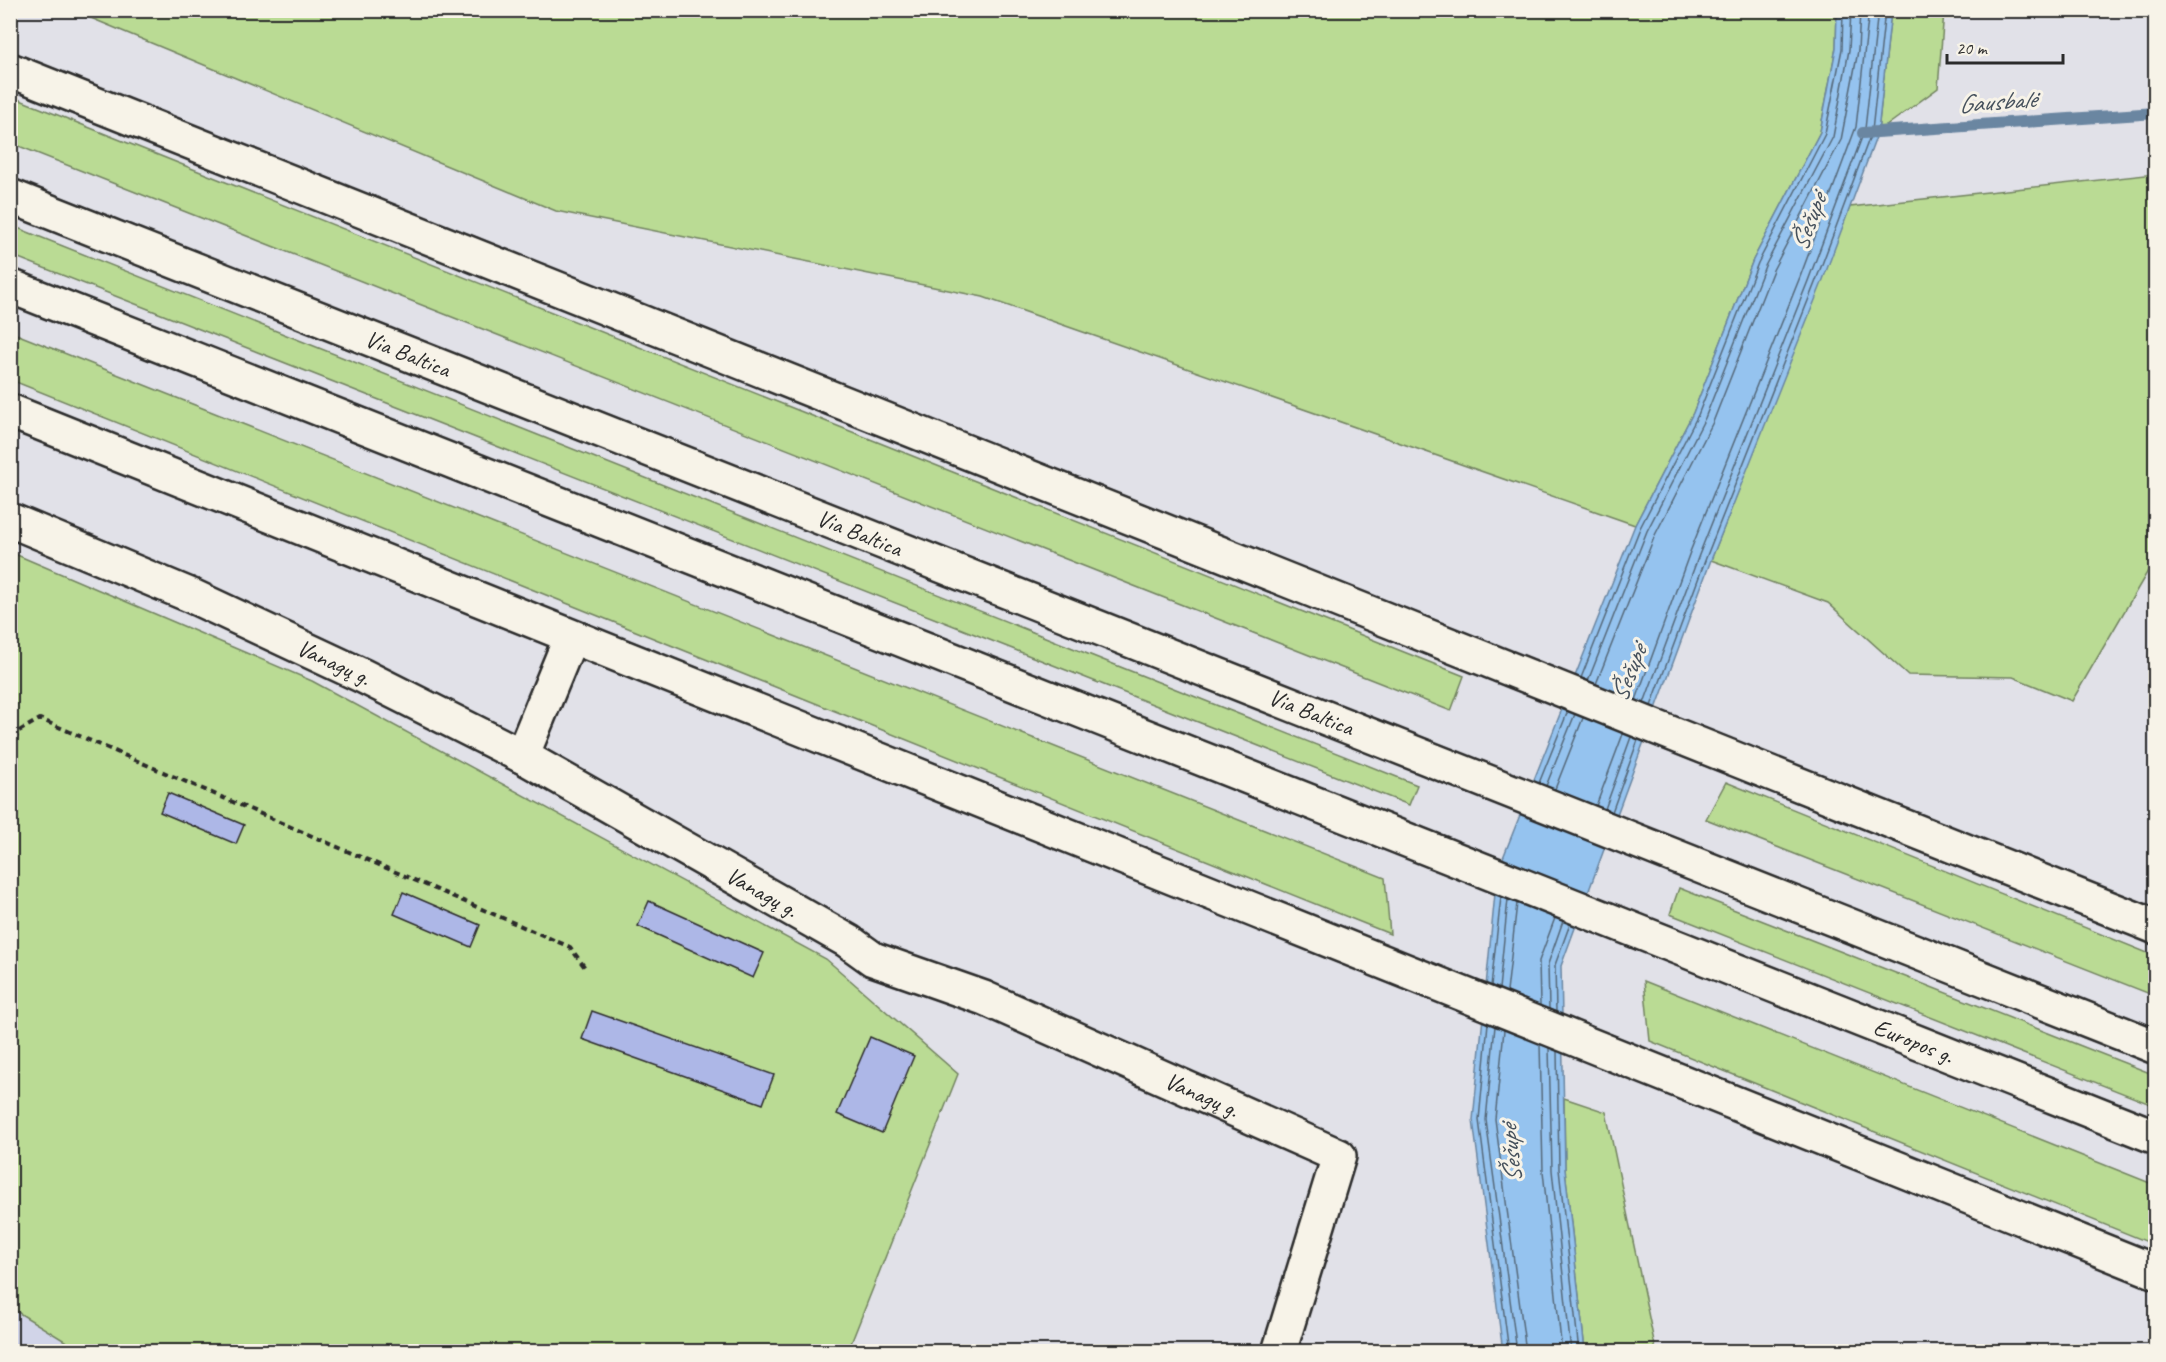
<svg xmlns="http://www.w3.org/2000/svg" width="2166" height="1362" font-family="Caveat,sans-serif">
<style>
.built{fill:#d1d4e8}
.green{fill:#badb94;stroke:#728360;stroke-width:1.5}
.water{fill:#95c3ef;stroke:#6b86a1;stroke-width:1.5}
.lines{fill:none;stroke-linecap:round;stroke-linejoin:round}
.shore{stroke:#556879;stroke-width:1.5}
.stream{stroke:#6b86a1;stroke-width:12}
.building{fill:#adb7e7;stroke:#2b2b2b;stroke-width:1.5}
.street-casing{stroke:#2b2b2b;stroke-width:38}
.highway-casing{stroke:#2b2b2b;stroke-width:38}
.path{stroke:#2b2b2b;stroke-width:4;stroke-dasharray:6 4.5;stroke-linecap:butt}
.street{stroke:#f7f3e8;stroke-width:33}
.highway{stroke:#f7f3e8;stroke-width:33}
.labels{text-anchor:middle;stroke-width:6;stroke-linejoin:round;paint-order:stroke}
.street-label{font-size:24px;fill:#2b2b2b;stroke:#f7f3e8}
.water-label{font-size:26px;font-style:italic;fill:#46515c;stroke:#f7f3e8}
</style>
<rect width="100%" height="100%" fill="#e1e1e8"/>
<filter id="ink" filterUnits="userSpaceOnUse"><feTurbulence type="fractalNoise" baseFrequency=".0167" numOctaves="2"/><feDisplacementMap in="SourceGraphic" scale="12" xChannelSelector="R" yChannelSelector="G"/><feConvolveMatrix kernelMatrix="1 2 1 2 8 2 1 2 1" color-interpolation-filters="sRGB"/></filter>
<g filter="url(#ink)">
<path class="built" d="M11,1308L81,1351H11Z"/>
<path class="green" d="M74,11H1837L1836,48L1820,132L1753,260L1693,413L1635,525L983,297L556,211Z
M1891,11H1944L1938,88L1878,132Z
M10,96L1464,676L1451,711L11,143Z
M2155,174V559L2072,701L2013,677L1908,675L1828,603L1711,560L1850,207Z
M10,225L1417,785L1409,805L11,255Z
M11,332L1385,878L1390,934L11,380Z
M10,552L312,681L826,959L958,1074L848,1351H81L11,1308Z
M1726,782L2155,956V996L1706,819Z
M1679,888L2155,1075V1106L1670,914Z
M1644,981L2155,1185V1245L1650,1041Z
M1564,1098L1606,1112L1656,1351H1585L1565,1169Z"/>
<path class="water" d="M1837,11H1891L1878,132L1821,285L1711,560L1561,966L1565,1169L1585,1351L1503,1352L1473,1120L1497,873L1635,525L1693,413L1753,260L1820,132L1836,48Z"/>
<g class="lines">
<path class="shore" d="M1581,678L1640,528L1698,415L1758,263L1825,134L1842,49L1843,10
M1588,681L1647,531L1705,418L1765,266L1833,137L1849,50L1851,10
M1596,684L1655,535L1713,422L1773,270L1841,140L1858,51L1860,10
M1636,700L1690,552L1800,277L1856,127L1869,10
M1644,703L1699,555L1808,281L1865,129L1878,10
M1651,706L1706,558L1815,283L1872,131L1885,10
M1539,783L1568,711
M1546,786L1575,714
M1555,789L1583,718
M1596,806L1623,734
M1605,809L1631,737
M1612,812L1638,740
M1491,986L1501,897
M1499,989L1508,899
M1507,992L1517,903
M1540,1005L1539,961L1555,918
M1549,1009L1548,964L1563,921
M1556,1012L1555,965L1570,924
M1488,1023L1479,1120L1509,1352
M1495,1026L1486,1120L1517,1352
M1504,1030L1495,1119L1526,1352
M1540,1044L1543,1171L1562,1352
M1549,1048L1552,1170L1571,1352
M1557,1051L1559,1169L1579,1352"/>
<path class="stream" d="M1863,133L2156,113"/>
</g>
<path class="building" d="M168,793L244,825L236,844L160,812Z
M403,892L480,925L471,947L394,914Z
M649,901L764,953L753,978L638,926Z
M592,1011L774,1075L763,1104L582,1039Z
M870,1037L914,1056L882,1133L837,1114Z"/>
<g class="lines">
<defs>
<g id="street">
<path d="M10,70L2156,927"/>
<path d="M10,411L2156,1272"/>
<path id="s1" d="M10,520L192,596L363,676L522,756L848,941L873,959L984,998L1339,1156L1279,1352"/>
<path d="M522,756L571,637"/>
</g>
<g id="highway">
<path id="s2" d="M10,196L2156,1047"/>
<path id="s3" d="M10,286L2156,1137"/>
</g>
</defs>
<use href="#street" class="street-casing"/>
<use href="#highway" class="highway-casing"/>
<path class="path" d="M10,750L19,731L40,719L570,947L586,969"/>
<use href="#street" class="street"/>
<use href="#highway" class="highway"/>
</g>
</g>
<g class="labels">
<g class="street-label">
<text dy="8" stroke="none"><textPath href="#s2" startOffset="428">Via Baltica</textPath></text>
<text dy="8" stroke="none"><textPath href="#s2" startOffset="914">Via Baltica</textPath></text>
<text dy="8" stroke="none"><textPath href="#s1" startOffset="354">Vanagų g.</textPath></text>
<text dy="8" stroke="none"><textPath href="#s2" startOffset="1400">Via Baltica</textPath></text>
<text dy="8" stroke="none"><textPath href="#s1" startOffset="840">Vanagų g.</textPath></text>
<text dy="8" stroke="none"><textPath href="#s3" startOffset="2048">Europos g.</textPath></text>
<text dy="8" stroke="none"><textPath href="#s1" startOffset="1326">Vanagų g.</textPath></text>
</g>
<g class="water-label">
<text transform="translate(1997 101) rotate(-4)" y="9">Gausbalė</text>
<text transform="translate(1808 222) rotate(-69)" y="9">Šešupė</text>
<text transform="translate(1628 673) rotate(-68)" y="9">Šešupė</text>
<text transform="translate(1510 1154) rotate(-95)" y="9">Šešupė</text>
</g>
</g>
<rect width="2166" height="1362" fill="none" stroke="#f7f3e8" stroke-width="36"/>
<rect x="18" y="18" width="2130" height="1326" fill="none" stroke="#2b2b2b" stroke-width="2" filter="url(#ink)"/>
<path d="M1947 54v9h116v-9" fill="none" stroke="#2b2b2b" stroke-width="3"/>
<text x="1956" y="54" font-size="18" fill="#2b2b2b" stroke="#f7f3e8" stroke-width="4.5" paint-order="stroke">20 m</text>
</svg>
